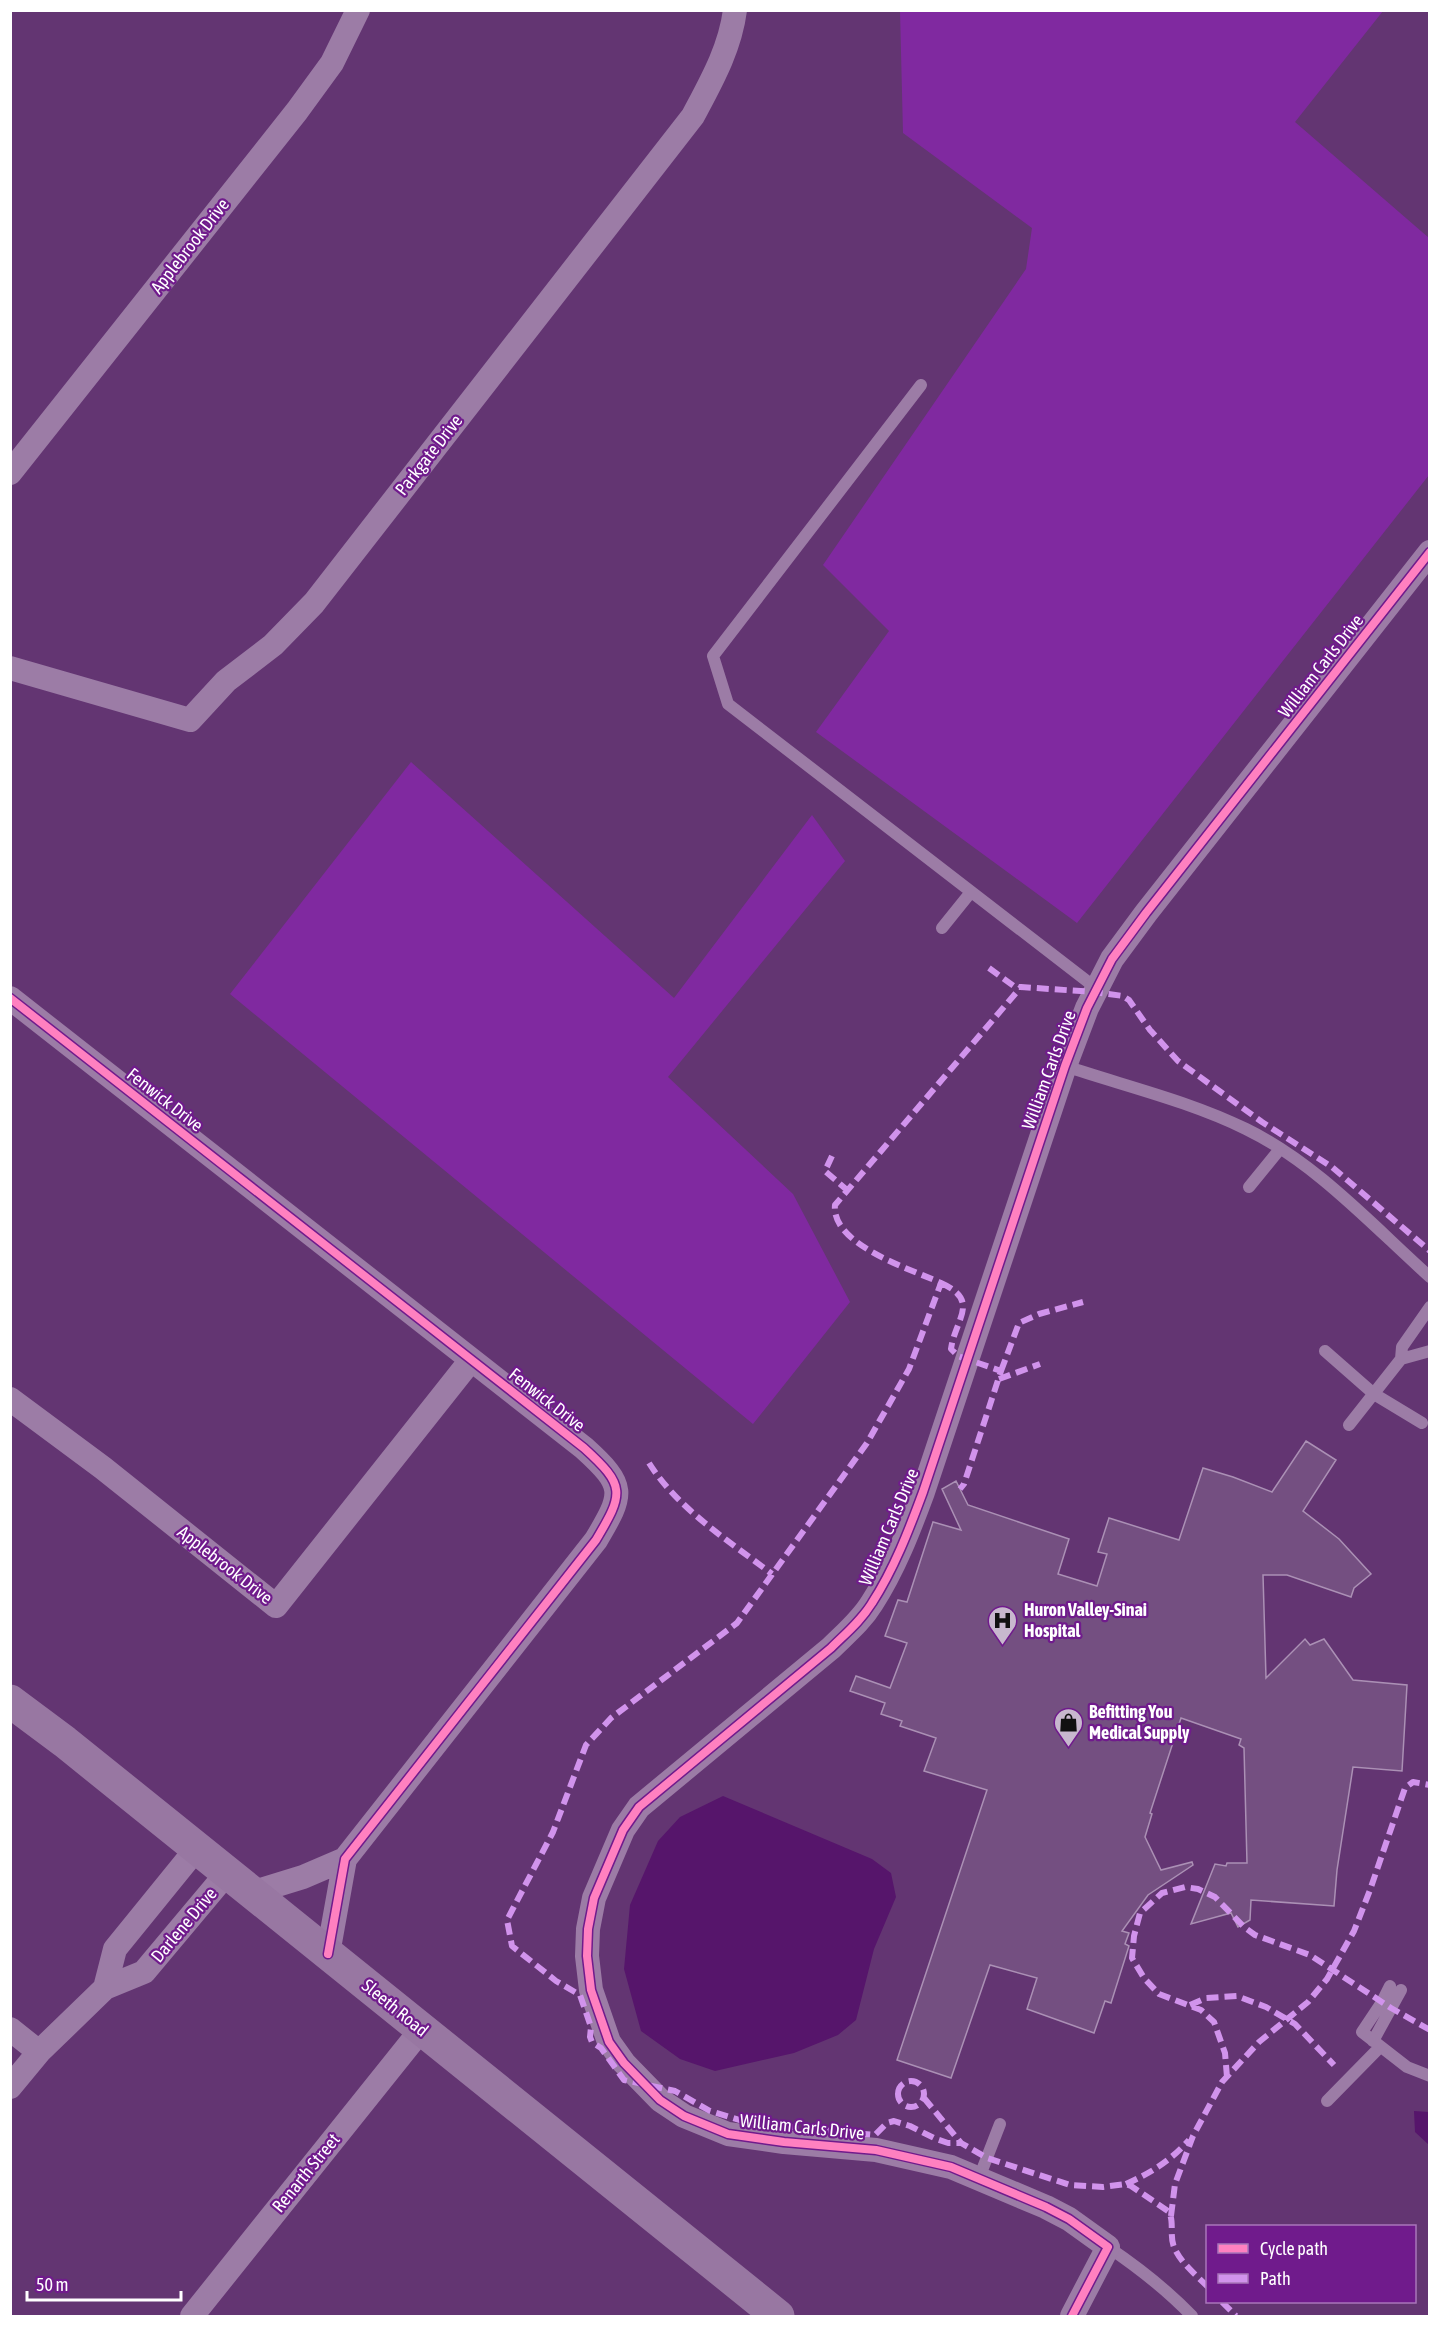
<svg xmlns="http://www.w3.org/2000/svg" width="1440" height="2327" font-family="'Asap Condensed',sans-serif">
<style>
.green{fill:#8029a0}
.water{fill:#56156b}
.building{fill:#744f81;stroke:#ab90b5;stroke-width:1.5}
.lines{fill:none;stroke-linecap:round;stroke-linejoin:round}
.lane{stroke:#9c7ca6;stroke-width:12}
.street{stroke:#9c7ca6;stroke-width:24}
.secondary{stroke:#9877a2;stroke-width:33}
.quiet{stroke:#d193ec;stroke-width:6;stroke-dasharray:12 6;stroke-linecap:butt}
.cycleway-casing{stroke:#701b8c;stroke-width:11}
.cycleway{stroke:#ff80c0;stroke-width:8}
.labels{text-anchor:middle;stroke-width:4.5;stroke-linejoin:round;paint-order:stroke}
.street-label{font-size:18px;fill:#fff;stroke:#701b8c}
.poi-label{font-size:18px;font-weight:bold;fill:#fff;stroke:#701b8c;text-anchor:start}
</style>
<rect width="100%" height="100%" fill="#633572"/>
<path class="green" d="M900,11H1383L1295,122L1429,238V475L1077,923L816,732L889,631L823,565L1026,269L1032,228L903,133Z
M411,762L674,998L812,815L845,861L668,1077L793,1194L850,1302L753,1424L230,994Z"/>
<path class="water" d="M723,1796L872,1859L891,1873L896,1897L874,1949L856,2020L838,2035L794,2053L715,2071L680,2059L641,2031L624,1969L630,1905L658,1841L680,1817Z
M1414,2111L1429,2112V2145L1415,2132Z"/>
<path class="building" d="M1306,1441L1336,1460L1303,1511L1339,1539L1371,1574L1354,1588L1351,1597L1287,1575H1263L1266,1678L1305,1639L1310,1645L1324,1639L1353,1680L1407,1685L1402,1771L1353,1767L1337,1870L1334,1906L1251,1900L1250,1920L1238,1927L1231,1913L1191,1924L1215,1864L1226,1866L1227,1863H1247L1244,1748L1239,1745L1241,1739L1181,1718L1150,1813L1152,1814L1145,1837L1161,1870L1192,1862L1193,1865L1148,1895L1122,1931L1129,1933L1125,1944L1129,1946L1111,2003L1105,2001L1094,2033L1027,2009L1037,1978L990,1965L951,2078L897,2060L987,1790L924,1771L936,1738L900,1726L902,1721L881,1714L885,1703L850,1691L856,1676L890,1688L907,1643L885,1636L898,1600L907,1602L933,1522L961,1530L942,1489L956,1481L968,1505L1069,1539L1058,1574L1097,1586L1107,1554L1098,1552L1109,1518L1179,1540L1203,1468L1233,1477L1272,1492Z"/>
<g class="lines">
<path class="lane" d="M921,385L713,656L728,704L1096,988
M942,928L971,892
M1065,1066C1125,1086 1189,1101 1246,1129C1316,1163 1372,1225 1430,1277
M1249,1187L1280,1149
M1325,1351L1374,1394L1422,1423
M1401,1359L1402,1347L1430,1307
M1349,1425L1401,1359L1430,1351
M1390,1986L1382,2002L1362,2032L1407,2067L1430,2076
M1373,2041L1401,1990
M1327,2101L1380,2047
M979,2178L1000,2124
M1108,2247C1139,2268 1167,2290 1192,2316"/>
<path class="street" d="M10,473L297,111L332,63L358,10
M10,668L190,720L226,681L273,645L314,603L693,116C711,82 730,49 735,10
M10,998L584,1448C626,1486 624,1493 596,1540L345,1859L328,1954
M10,1399L103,1468L276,1606L471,1360
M251,1893L303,1877L345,1859
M105,1988L115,1949L197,1848
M10,2029L39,2052
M10,2087L39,2052L105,1988L144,1972L227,1873
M192,2316L421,2030
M1072,2316L1108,2247L1069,2219L1046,2207L951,2167L876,2150L784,2142L728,2134L684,2116L660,2100L624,2063L609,2042L591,1990L587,1956L588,1929L594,1898L623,1830L639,1807L831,1648C845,1634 861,1621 872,1603C894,1569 909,1530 923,1492L1065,1066L1087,1008L1112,959L1146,913L1430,552"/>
<path class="secondary" d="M10,1701L65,1742L778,2316"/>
<path class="quiet" d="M989,968L1015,987H1021
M832,1156L825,1171L847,1190
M941,1283C981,1301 955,1319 951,1349L958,1356L1001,1371L964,1484L960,1489
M1001,1371L1019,1323L1039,1314L1083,1302
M999,1379L1040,1364
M649,1463C678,1509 729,1541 772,1574
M1190,2005L1206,1998L1237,1996L1266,2007L1295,2024L1334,2065
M1227,2077L1225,2053L1214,2022L1201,2010L1159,1994L1144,1978L1132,1958L1134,1936L1140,1913L1162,1893L1185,1887L1198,1889L1215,1897L1244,1927L1255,1935L1310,1955L1391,2008L1430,2030
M898 2094a13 13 0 1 1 26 0a13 13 0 1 1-26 0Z
M924,2098L961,2143
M1126,2184C1152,2172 1169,2162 1189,2140
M1171,2216L1175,2184L1193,2136L1222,2082L1259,2042L1308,2002L1327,1979L1354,1931L1370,1890L1405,1788L1413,1782L1430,1785
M1208,2287C1196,2275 1180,2262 1174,2247C1169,2235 1175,2220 1168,2211L1131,2186L1126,2184L1103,2187L1070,2185L987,2158L961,2143H948L936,2139L910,2126L894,2121L887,2123L875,2135L749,2123L710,2111L675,2091L624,2080L601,2048L592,2042L590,2037L591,2027L580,1995L556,1981L512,1946L507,1920L553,1832L586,1745L611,1718L737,1623L867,1443L909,1369L941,1283C911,1269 831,1245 835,1205L1021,987L1094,992L1123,996L1129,1000L1150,1030L1178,1061L1262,1122L1332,1167L1430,1251
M1222,2302L1236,2316"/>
<defs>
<path id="cycleway" d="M10,998L584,1448C626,1486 624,1493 596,1540L345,1859L328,1954
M1072,2316L1108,2247L1069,2219L1046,2207L951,2167L876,2150L784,2142L728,2134L684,2116L660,2100L624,2063L609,2042L591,1990L587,1956L588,1929L594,1898L623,1830L639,1807L831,1648C845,1634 861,1621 872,1603C894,1569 909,1530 923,1492L1065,1066L1087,1008L1112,959L1146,913L1430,552"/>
</defs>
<use href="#cycleway" class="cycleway-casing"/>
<use href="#cycleway" class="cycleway"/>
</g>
<defs>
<symbol id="hospital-pin" viewBox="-11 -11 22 30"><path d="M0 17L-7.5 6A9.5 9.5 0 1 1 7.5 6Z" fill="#c8b8ce" stroke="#701b8c"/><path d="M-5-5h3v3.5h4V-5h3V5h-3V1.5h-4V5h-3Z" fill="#111"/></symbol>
<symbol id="shop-pin" viewBox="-11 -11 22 30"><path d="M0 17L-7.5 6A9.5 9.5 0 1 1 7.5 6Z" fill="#c8b8ce" stroke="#701b8c"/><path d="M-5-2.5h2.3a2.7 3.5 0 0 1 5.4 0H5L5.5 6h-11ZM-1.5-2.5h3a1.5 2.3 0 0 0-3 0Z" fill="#111"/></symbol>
</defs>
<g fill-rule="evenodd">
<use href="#hospital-pin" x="986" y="1604" width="33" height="45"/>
<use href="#shop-pin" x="1052" y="1706" width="33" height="45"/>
</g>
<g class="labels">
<g class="street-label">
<text transform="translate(190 246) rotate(-52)" y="6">Applebrook Drive</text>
<text transform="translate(429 455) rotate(-52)" y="6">Parkgate Drive</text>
<text transform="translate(1321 666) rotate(-52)" y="6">William Carls Drive</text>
<text transform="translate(1049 1070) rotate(-70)" y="6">William Carls Drive</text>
<text transform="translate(165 1100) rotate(38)" y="6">Fenwick Drive</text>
<text transform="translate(547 1400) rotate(38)" y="6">Fenwick Drive</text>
<text transform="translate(889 1527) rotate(-67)" y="6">William Carls Drive</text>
<text transform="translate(225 1565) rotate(38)" y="6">Applebrook Drive</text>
<text transform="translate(184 1925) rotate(-50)" y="6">Darlene Drive</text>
<text transform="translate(395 2008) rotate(39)" y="6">Sleeth Road</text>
<text transform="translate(802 2127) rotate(6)" y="6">William Carls Drive</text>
<text transform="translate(306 2173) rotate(-51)" y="6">Renarth Street</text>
</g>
<g class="poi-label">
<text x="1024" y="1616">Huron Valley-Sinai<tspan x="1024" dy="21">Hospital</tspan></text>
<text x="1089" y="1718">Befitting You<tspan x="1089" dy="21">Medical Supply</tspan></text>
</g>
</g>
<rect width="1440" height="2327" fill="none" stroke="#ffffff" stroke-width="24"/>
<rect x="1206" y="2225" width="210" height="78" fill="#701b8c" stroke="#a976ba" stroke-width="1.5"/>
<rect x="1218" y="2244" width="30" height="9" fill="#ff80c0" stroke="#a976ba" stroke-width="1.5"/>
<text x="1260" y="2255" font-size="18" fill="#ffffff">Cycle path</text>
<rect x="1218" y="2274" width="30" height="9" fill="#d193ec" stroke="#a976ba" stroke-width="1.5"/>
<text x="1260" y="2285" font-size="18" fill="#ffffff">Path</text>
<path d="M27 2291v9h154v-9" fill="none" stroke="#ffffff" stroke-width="3"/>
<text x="36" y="2291" font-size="18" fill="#ffffff" stroke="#701b8c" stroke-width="4.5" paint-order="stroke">50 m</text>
</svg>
